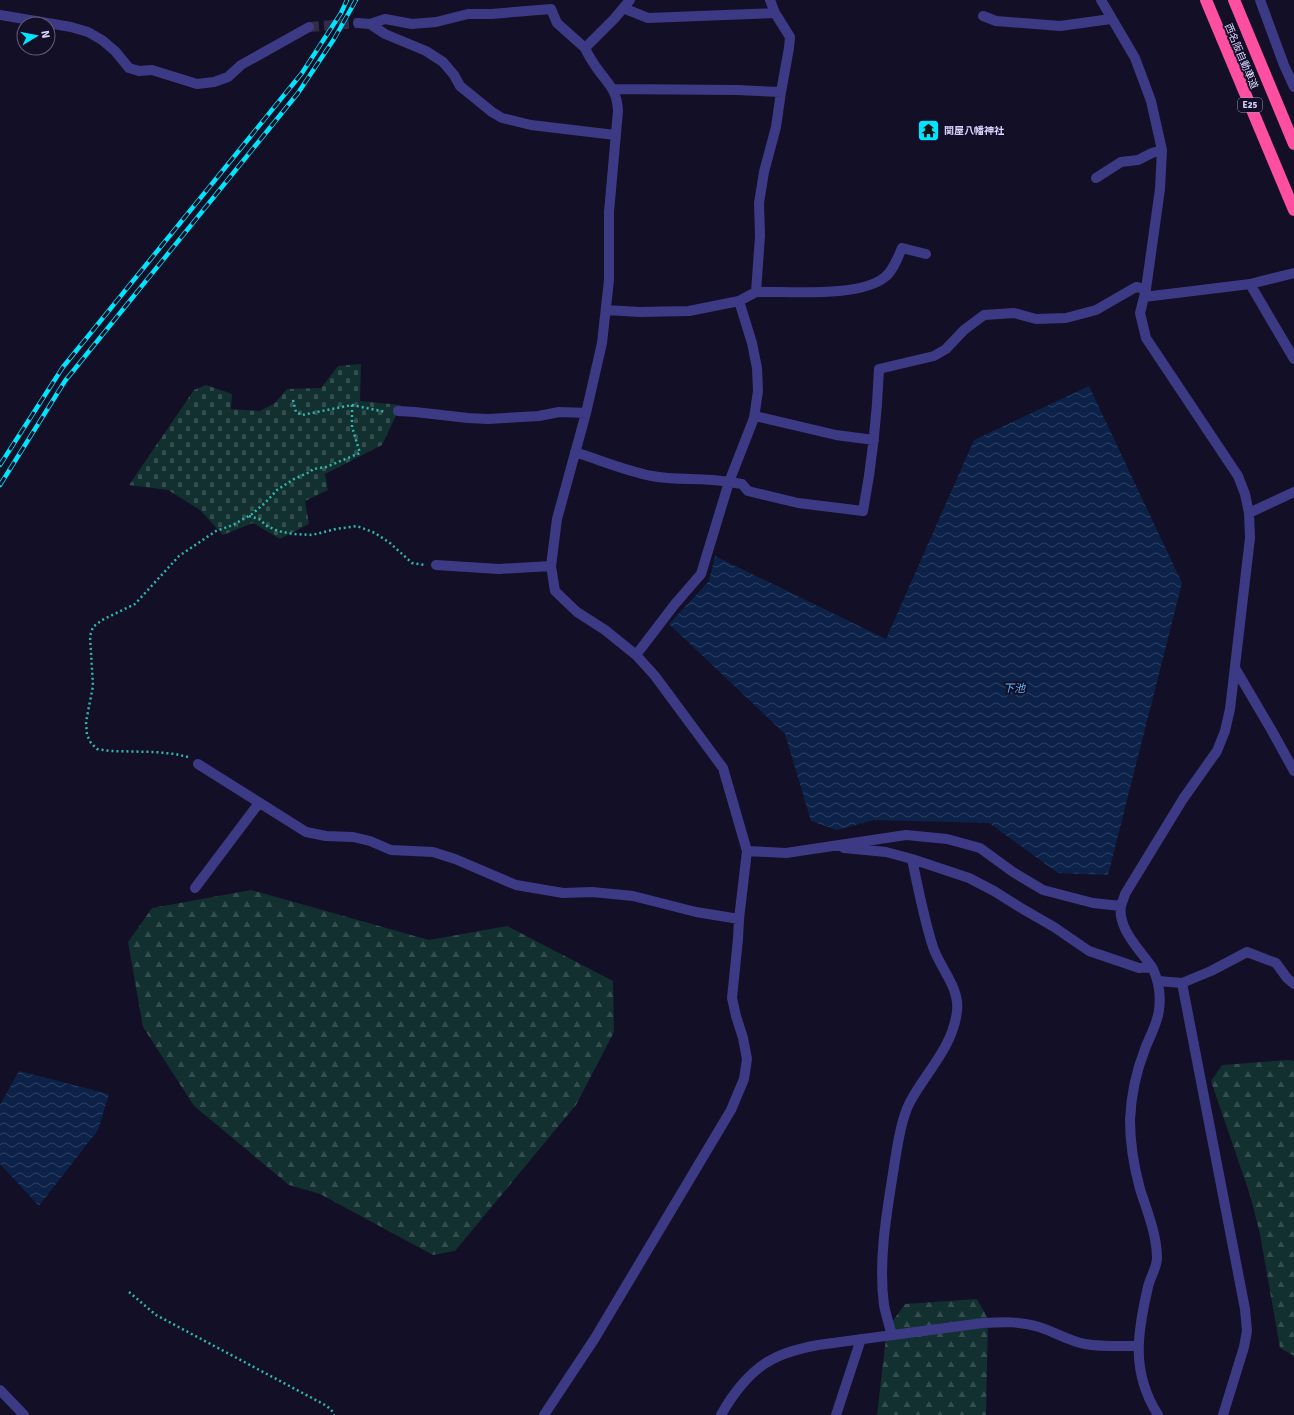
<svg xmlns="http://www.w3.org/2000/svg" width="1294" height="1415" font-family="Signika,'Noto Sans JP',sans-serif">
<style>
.forest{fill:url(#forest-firs)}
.cemetery{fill:url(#cemetery-stones)}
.water{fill:url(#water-waves)}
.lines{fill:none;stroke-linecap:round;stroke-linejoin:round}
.minor-tunnel{stroke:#312d47;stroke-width:10;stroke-dasharray:10 5;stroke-linecap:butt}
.path{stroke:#2fb8b0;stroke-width:2.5;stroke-dasharray:2 3;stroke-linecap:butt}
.minor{stroke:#3d3a85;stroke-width:10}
.tertiary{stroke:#3d3a85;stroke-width:10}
.motorway{stroke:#ff4fa3;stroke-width:12}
.rail-casing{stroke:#00e5ff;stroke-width:4.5}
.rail{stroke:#130f26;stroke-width:3;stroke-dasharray:9;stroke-linecap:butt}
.labels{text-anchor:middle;stroke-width:4;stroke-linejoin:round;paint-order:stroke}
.shield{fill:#130f26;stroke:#9e99be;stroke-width:1}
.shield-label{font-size:9px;font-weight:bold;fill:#d9d4ff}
.street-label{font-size:10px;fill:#d9d4ff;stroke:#130f26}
.poi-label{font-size:10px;font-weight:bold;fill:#d9d4ff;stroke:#130f26;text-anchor:start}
.water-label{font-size:11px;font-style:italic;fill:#62b6ff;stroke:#130f26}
</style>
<defs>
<pattern id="forest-firs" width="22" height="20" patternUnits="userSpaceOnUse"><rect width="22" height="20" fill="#12302f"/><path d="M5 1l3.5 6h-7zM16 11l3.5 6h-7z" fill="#344d4e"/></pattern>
<pattern id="cemetery-stones" width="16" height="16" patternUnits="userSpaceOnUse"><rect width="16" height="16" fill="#12302f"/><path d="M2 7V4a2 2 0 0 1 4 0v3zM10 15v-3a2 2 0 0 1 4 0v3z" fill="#344d4e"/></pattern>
<pattern id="water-waves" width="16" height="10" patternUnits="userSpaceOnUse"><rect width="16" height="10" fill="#0c2248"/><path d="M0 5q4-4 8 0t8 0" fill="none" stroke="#2f4163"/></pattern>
</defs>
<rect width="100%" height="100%" fill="#130f26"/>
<path class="forest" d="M251,890L429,940L507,926L613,981L614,1032L576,1105L455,1251L433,1255L320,1194L289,1185L194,1106L143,1027L128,942L152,908Z
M1288,1060L1294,1061V1356L1280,1348L1260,1234L1250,1195L1211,1081L1222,1065Z
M977,1299L988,1319L986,1415H877L887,1329L905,1304Z"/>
<path class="cemetery" d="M361,364L360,401L401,405L382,445L325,474L328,490L305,501L309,524L280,539L253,523L223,535L200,510L168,490L129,485L194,390L206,385L232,394L231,409L260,411L275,403L287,389L321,388L338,366Z"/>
<path class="water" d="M1089,386L1182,583L1108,875L1058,873L989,823L874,820L837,830L811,821L785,734L669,624L709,581L715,556L886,639L974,440Z
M19,1071L109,1094L98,1130L39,1206L0,1164V1105Z"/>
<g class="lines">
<path class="minor-tunnel" d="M309,27L358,23"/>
<path class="path" d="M293,400L296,412L302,415L352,405L386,412
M249,516L259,519L267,526L278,531L293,534L312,535L336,529L357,526L375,533L390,543L412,563L425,565
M188,757L175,754L155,752L110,751L97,749L91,743L87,735L86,722L93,686L90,636L93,627L102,620L135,604L179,556L216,531L233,525L252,514L265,503L277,490L294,479L310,472L313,469L326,467L360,453L352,427V405
M129,1292L156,1315L327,1406L332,1411L334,1415"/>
<path class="minor" d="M770,0L775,13
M1101,0L1135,58L1151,101L1162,150L1160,189L1146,289L1140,313L1146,338L1238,476L1245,494L1249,513L1250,538L1230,709L1225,731L1217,751L1183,799L1125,894C1124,898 1122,902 1121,906C1118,924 1132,941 1142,954C1146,959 1150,964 1153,969C1159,982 1161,995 1159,1010C1158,1022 1149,1038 1145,1049C1136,1072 1131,1096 1130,1120C1130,1143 1134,1167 1140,1189C1147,1211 1156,1232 1157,1256C1158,1266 1150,1277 1148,1287C1137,1334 1131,1372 1158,1415
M1260,0L1284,65L1294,87
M623,8L648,18L775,13L790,37L789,48L781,92
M0,15L71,27L88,32L102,40L115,51L129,68L139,71L152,70L197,84L214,82L228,77L241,65L309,27
M983,16L996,21L1060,26L1111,19
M358,23L370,24L385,34L426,51L443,62L454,75L460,86L492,112L502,118L531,125L615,135
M370,24L385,19L412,24L436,22L468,14H491L551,9L557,23L585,48
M1096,178L1121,162L1138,160L1152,153L1162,150
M1250,284L1294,359
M756,292C788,291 860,298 885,277C893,271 898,257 902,248L926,254
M1144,297L1250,284L1294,273
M606,310L640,312L689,311L739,301L756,292L760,236L759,203L764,172L776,127L781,92L737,90L613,89
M398,411L415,412L468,418L488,419L539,416L559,412L586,413
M755,416L836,435L874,440
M575,452C600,460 626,471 652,476C677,481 702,477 729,482L754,418L758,391L757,368L752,343L739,301
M1249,513L1294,492
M436,565L499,569L551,566
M636,655L675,604L701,574L729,482L742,484L748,491L798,503L863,511C872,464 877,417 879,369L934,356L946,349L964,330L984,315L1014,313L1036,319L1066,318L1096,310L1136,287L1146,289
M1235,668L1272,731L1294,771
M198,764L306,832L326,836L353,837L370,841L391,850L433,852L455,859L516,885L563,893L592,892L633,896L696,912L739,919
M844,848L886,852L912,859L969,878L994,891L1021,908L1054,927L1089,951L1139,968L1152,967
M747,851L786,853L906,835L947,839L980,848L1013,872L1043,890L1093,903L1121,906
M195,888L259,803
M1158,981L1182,983L1211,971L1247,952L1276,963L1287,978L1294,984
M1182,983L1245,1309L1247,1331L1244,1347L1223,1415
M892,1335C889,1325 886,1315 884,1305C878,1260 887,1211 894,1167C897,1148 901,1119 910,1102C926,1072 953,1047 957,1011C960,988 940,968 933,947C924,919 918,888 912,859
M0,1390L24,1415
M544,1415L595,1338L731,1110L744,1079L747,1059L743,1038L736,1016L732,998L738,939L739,919L747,851L723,768L655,676L636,655L605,630L577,612L555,591L551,566L557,519L586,413L602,343L609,280V212L618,111C617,89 608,84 596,67C592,61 588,55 585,48L614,19L630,0
M836,1415L861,1339"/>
<path class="tertiary" d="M721,1415C732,1395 750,1371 771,1360C785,1352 802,1348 818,1345L983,1323C1002,1322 1021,1321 1039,1327C1055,1332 1069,1341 1085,1344C1102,1347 1121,1346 1138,1346"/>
<path class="motorway" d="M1206,0L1294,210
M1234,0L1294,144"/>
<defs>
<path id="rail" d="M0,465L63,367L302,73L341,13L347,0
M0,485L65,381L298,93L334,39L356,0"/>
</defs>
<use href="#rail" class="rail-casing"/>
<use href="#rail" class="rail"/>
</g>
<defs>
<symbol id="temple-square" viewBox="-11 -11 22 22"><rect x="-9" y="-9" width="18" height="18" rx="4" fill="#00e5ff" stroke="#130f26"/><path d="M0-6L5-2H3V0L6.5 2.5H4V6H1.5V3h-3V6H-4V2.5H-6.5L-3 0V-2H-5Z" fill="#111"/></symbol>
</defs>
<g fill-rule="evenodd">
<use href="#temple-square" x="916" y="118" width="25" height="25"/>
</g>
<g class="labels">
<rect class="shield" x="1238" y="98" width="24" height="14" rx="3"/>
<g class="shield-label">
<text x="1250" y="108">E25</text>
</g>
<g class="street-label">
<text transform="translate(1242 56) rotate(67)" y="4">西名阪自動車道</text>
</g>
<g class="poi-label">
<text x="944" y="134">関屋八幡神社</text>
</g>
<g class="water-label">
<text x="1014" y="692">下池</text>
</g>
</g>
<g transform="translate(36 36) rotate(80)"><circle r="19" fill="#130f26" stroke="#625e7d"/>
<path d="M0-3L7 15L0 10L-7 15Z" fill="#00e5ff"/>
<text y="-6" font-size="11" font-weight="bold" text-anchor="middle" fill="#d9d4ff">N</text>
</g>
</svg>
